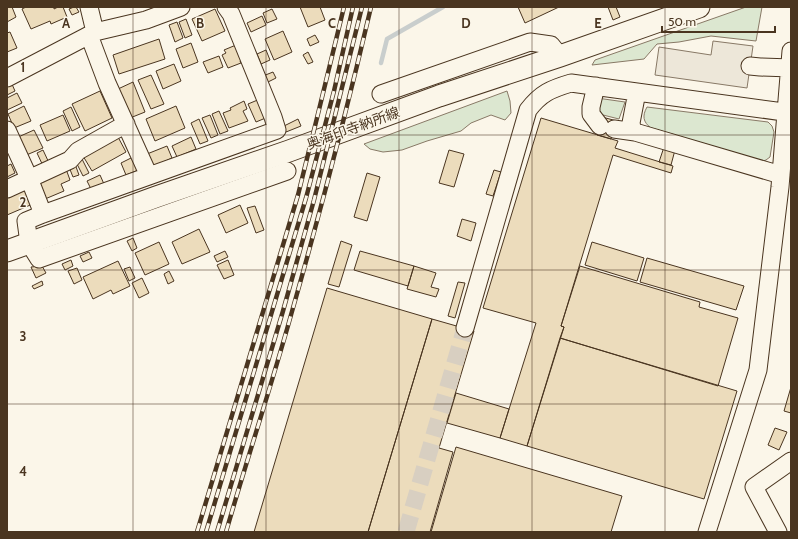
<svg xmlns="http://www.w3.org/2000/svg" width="798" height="539" font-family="Cabin,'Noto Sans JP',sans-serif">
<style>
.green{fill:#dce7d0;stroke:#887966}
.parking{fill:#ede7d9;stroke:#887966}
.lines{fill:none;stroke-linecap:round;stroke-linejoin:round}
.stream{stroke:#c9cecd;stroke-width:4.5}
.building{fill:#ecdcbc;stroke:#4a3520}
.minor-tunnel{stroke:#d8cfc1;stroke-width:17;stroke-dasharray:17 8;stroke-linecap:butt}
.minor-casing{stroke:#4a3520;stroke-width:19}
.major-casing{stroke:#4a3520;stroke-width:23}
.minor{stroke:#fbf6e9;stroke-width:17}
.major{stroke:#fbf6e9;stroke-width:21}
.rail-casing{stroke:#4a3520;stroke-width:4.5}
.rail{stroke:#fbf6e9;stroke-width:3;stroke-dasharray:9;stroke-linecap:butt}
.grid{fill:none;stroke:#4a3520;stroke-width:1;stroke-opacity:0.55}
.labels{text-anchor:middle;stroke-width:3;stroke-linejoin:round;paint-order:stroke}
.street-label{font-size:14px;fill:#4a3520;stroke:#fbf6e9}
.grid-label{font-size:13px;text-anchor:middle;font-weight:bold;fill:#4a3520;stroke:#fbf6e9;stroke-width:3;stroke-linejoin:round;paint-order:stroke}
</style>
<rect width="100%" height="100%" fill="#fbf6e9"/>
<path class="green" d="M746,7H762L756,41L711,36L679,42L657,44L644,59L592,65L595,60Z
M507,91L510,101L511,113L505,120L491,115L471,123L461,131L427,141L402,150L383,152L370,149L364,144Z
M597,98L625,102L619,119L595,113Z
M647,107L768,122L772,126L774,132L770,157L766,160L763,161L651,128C643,122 642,116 647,107Z"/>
<path class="parking" d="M713,41L753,46L747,88L655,75L659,47L711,55Z"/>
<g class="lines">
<path class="stream" d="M381,63L387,39L443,7"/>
</g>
<path class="building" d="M7,7H12L16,17L7,22Z
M26,7H54V9L58,7H63L67,17L51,24L50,21L31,29L22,9Z
M74,7H76L79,12L72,15L69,9Z
M301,7H320L325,20L308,27L300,7Z
M518,7H559L525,23Z
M608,7H616L620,17L613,20Z
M215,9L225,31L202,41L192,19Z
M272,9L277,19L267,23L263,13Z
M262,16L266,25L251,32L247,23Z
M186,19L192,35L185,38L179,22Z
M177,22L183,38L175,42L169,25Z
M283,31L292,52L274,60L265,39Z
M10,32L17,48L7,52V33Z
M315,35L319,42L310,46L307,39Z
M159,39L165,59L119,74L113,55Z
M191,43L198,62L183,68L176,49Z
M236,45L243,60L240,61L241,63L228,68L222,55L226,53L224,50Z
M266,50L270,60L261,64L257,54Z
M308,52L313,62L308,64L303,55Z
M219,56L223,67L208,73L203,62Z
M174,64L181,81L163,89L156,71Z
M273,72L276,78L266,83L263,76Z
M151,75L164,104L151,109L138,80Z
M11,82L15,91L7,95V84Z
M133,82L145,112L130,118L118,89Z
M100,91L112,118L85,131L72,104Z
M17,93L22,103L7,110V98Z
M260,99L268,117L256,122L248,104Z
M244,101L247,109L243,111L248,121L229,128L223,113L231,110L230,108Z
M24,106L31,121L14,128L8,114Z
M176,106L185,128L155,141L146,119Z
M71,107L80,127L72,131L63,111Z
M219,111L228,131L220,134L212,114Z
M63,115L70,131L47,141L40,125Z
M210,115L218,135L211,138L202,118Z
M602,117L617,121L611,139L597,135Z
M541,118L618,141L615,148L673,166L671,173L613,155L561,326L564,327L527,446L500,438L536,323L483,308Z
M199,119L208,141L200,144L191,123Z
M298,119L301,126L286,132L284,126Z
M34,130L43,148L24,156L16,138Z
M118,137L126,152L92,171L83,156Z
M191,137L196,149L177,157L172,146Z
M167,146L172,158L152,167L147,154Z
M664,147L675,150L671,165L659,162Z
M43,150L50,165L44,168L37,153Z
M449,150L464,154L454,187L439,183Z
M135,156L141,169L126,175L121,163Z
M82,159L89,173L83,176L76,162Z
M11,164L15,173L7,177V166Z
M75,164L79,175L73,177L69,167Z
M66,169L70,180L61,184L64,191L45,199L38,181Z
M494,170L501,172L493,196L486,194Z
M367,173L380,177L367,221L354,217Z
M100,175L104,184L91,189L87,181Z
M26,184L35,203L7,215V193Z
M240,205L248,223L226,233L218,215Z
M255,206L264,230L256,233L247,208Z
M462,219L476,223L471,241L457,236Z
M199,229L210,252L182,264L172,242Z
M133,238L137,248L132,251L127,241Z
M341,241L352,245L339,287L328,284Z
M159,242L169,264L145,275L135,253Z
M592,242L644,258L637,281L585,265Z
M225,251L228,257L217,262L214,256Z
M360,251L414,266L408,286L354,270Z
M89,252L92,258L83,262L80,256Z
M647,258L744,286L736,310L640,282Z
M71,260L73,266L65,270L62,264Z
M228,260L234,275L224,279L217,265Z
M118,261L130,286L113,294L111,290L93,299L83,277Z
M42,266L46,273L36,278L31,267Z
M414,266L436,273L431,287L439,289L436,297L407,289Z
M580,266L700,302L699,307L738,318L718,386L560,338L564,327L561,326Z
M130,267L135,278L129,281L124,269Z
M77,268L82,280L74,284L68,271Z
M169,271L174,281L168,284L164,274Z
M142,278L149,293L139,298L132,283Z
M42,281L43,285L34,289L32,286Z
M458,282L465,283L455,318L448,316Z
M327,288L432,319L368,532H254Z
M432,319L474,331L439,448L453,452L430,532H368Z
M560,338L737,391L704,499L527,446Z
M791,387V413L784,411Z
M456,393L509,409L500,438L447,423Z
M775,428L787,432L779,450L768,445Z
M456,447L622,496L611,532H431Z"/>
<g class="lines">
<path class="minor-tunnel" d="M406,532L465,328"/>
<defs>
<path id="minor" d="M89,7L95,32
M226,7L231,14L273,117L277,130L43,214L26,221L29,243L39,259L287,171
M89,35L107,83L149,176
M750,66L760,67L791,68
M7,78L95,32L146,20L181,7
M596,86L591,107V114L600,126
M637,92L631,123L632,128L635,132L781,175
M381,94L530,42L551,45L560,56
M614,129L635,132
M7,130L29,178L43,214
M7,189L70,160L78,151L126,124
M465,328L528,110C541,93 551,89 571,83L791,113
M707,532L758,370L780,187L791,51
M778,532L754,487L791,461"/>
<path id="major" d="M7,251L156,197L289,151L439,96L560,56L699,7"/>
</defs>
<use href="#minor" class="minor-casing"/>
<use href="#major" class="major-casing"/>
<use href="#minor" class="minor"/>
<use href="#major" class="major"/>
<defs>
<path id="rail" d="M197,532L298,195L316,122L344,7
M206,532L306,198L334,91L353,7
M217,532L283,311L314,200L362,7
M226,532C247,459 271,387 291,315C320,213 347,110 371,7"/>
</defs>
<use href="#rail" class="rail-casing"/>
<use href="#rail" class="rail"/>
</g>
<path class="grid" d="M133,7V532M266,7V532M399,7V532M532,7V532M665,7V532M7,135H791M7,270H791M7,404H791"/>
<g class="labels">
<g class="street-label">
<text transform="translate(353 128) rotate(-20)" y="5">奥海印寺納所線</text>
</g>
</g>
<g class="grid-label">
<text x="66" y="28">A</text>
<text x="200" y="28">B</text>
<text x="332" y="28">C</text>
<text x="466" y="28">D</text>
<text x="598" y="28">E</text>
<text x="23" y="72">1</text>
<text x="23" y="207">2</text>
<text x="23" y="341">3</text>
<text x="23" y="476">4</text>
</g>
<rect width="798" height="539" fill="none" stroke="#4a3520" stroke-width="16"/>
<path d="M662 26v6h113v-6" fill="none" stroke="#4a3520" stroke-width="2"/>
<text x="668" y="26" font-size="12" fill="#4a3520" stroke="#fbf6e9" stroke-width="3" paint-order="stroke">50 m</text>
</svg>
